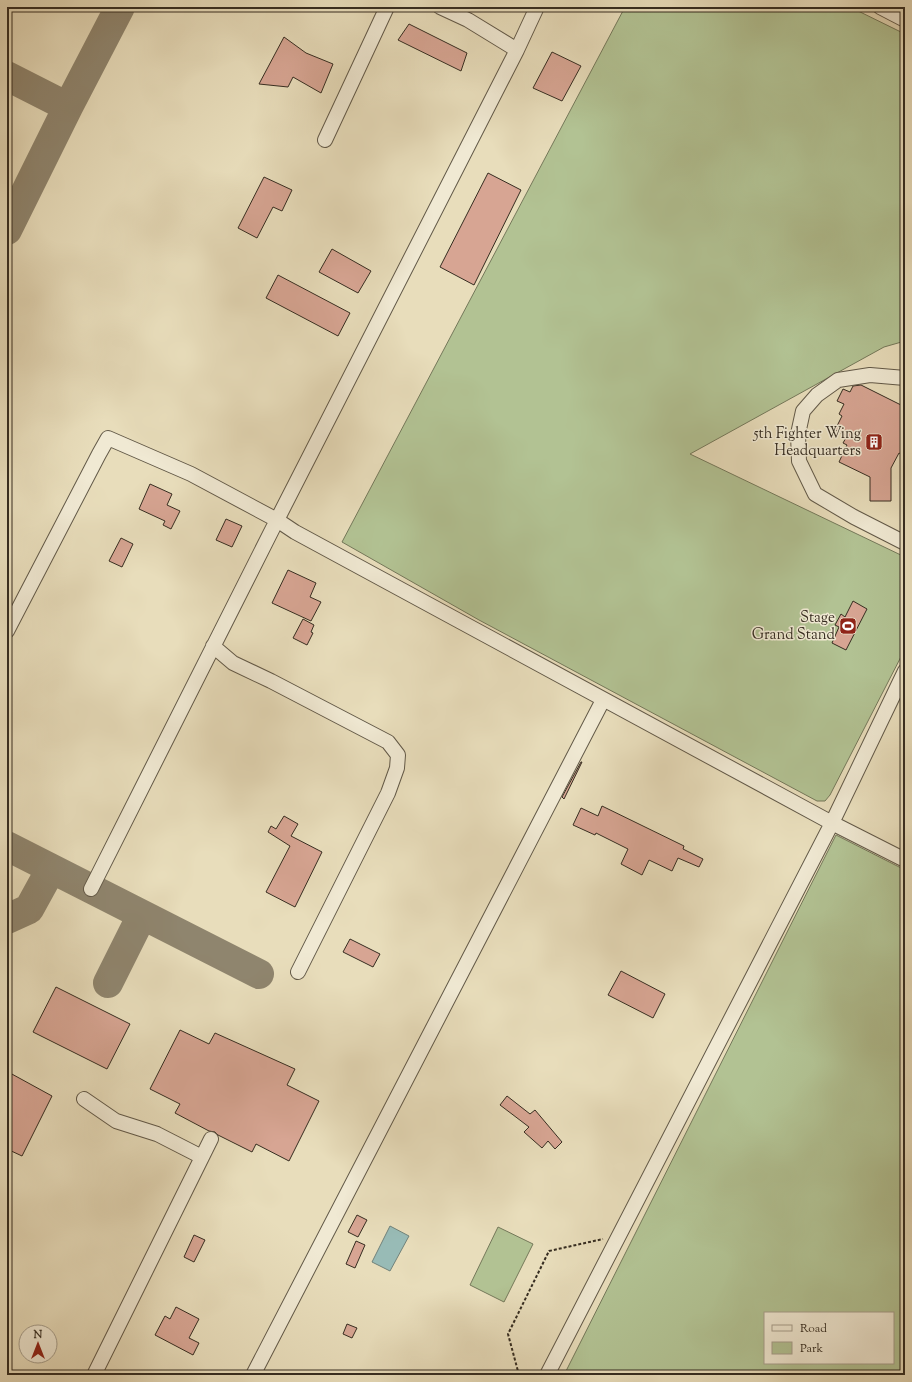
<svg xmlns="http://www.w3.org/2000/svg" width="912" height="1382" font-family="'Sorts Mill Goudy',serif">
<style>
.green{fill:#b2c293;stroke:#74785a;fill-rule:evenodd}
.water{fill:#98bbb6;stroke:#71827a}
.lines{fill:none;stroke-linecap:round;stroke-linejoin:round}
.taxiway{stroke:#8f856e;stroke-width:30}
.building{fill:#d7a593;stroke:#362d21}
.minor-casing{stroke:#625948;stroke-width:16}
.path{stroke:#362d21;stroke-width:2;stroke-dasharray:3 2;stroke-linecap:butt}
.minor{stroke:#f0e9d3;stroke-width:14}
.labels{text-anchor:middle;stroke-width:3;stroke-linejoin:round;paint-order:stroke}
.poi-label{font-size:15px;fill:#362d21;stroke:#f0e9d3;text-anchor:end}
</style>
<rect width="100%" height="100%" fill="#e8ddbb"/>
<filter id="stains"><feTurbulence type="fractalNoise" baseFrequency=".005" numOctaves="4"/><feColorMatrix values="0 0 0 0 .2 0 0 0 0 .09 0 0 0 0 .02 0 0 0 .5 -.17"/></filter>
<radialGradient id="worn" r=".72"><stop offset=".6" stop-color="#630" stop-opacity="0"/><stop offset="1" stop-color="#630" stop-opacity=".3"/></radialGradient>
<path class="green" d="M625,7H850L905,34V341L884,347L690,454L905,557V649L830,795L825,801H817L479,620L342,542Z
M836,835L905,870V1375H564ZM765,1313H893V1363H765Z
M498,1227L533,1244L504,1302L470,1285Z"/>
<path class="water" d="M390,1226L409,1236L390,1271L372,1262Z"/>
<g class="lines">
<path class="taxiway" d="M7,76L68,107
M7,230L68,107L120,7
M7,846L259,974
M7,919L29,909L51,869
M108,983L142,915"/>
</g>
<path class="building" d="M409,24L467,53L461,71L398,40Z
M284,37L306,53L333,64L321,93L293,77L288,87L259,84Z
M552,52L581,66L562,101L533,88Z
M488,173L521,190L474,285L440,267Z
M264,177L292,190L282,211L273,207L257,238L238,228Z
M332,249L371,271L358,293L319,272Z
M278,275L350,313L338,336L266,298Z
M861,385L905,407V456L899,453L891,468V501H870V477L839,462L847,445L843,443L847,436L835,430L842,416L839,414L844,404L837,401L843,389L850,392L853,386Z
M150,484L172,494L167,505L180,511L171,529L163,525L165,521L139,509Z
M226,519L242,526L232,547L216,540Z
M121,538L133,544L122,567L109,561Z
M288,570L316,583L310,597L321,602L311,621L272,603Z
M853,601L867,609L846,650L832,643L839,627L835,625L841,614L845,617Z
M303,619L314,625L311,632L313,633L307,645L293,638Z
M581,762H582L564,799L562,797Z
M602,806L684,846L683,849L703,859L699,867L678,858L672,871L649,860L642,875L621,864L628,849L596,833L595,835L573,825L581,808L598,816Z
M284,816L298,824L291,836L322,852L295,907L266,892L290,846L268,832L271,826L276,829Z
M350,939L380,954L373,967L343,952Z
M621,971L665,994L653,1018L608,995Z
M56,987L130,1024L107,1069L33,1032Z
M180,1030L209,1044L215,1033L295,1069L287,1085L319,1101L289,1161L256,1144L252,1152L218,1135L215,1132L209,1131L175,1113L180,1104L150,1089Z
M10,1073L52,1096L22,1156L7,1149V1080Z
M507,1096L530,1114L535,1110L562,1142L555,1149L548,1141L542,1148L524,1132L529,1127L500,1105Z
M357,1215L367,1220L358,1237L348,1232Z
M194,1235L205,1240L194,1262L184,1257Z
M356,1241L365,1245L355,1268L346,1264Z
M176,1307L199,1319L189,1338L199,1343L193,1355L155,1335L165,1316L170,1319Z
M347,1324L357,1328L352,1338L343,1334Z"/>
<g class="lines">
<defs>
<path id="minor" d="M440,7L468,20L517,50
M880,7L905,20
M325,140L387,7
M905,378L870,375L838,380L817,395L803,411L798,434L799,461L815,494L854,517L905,543
M7,631L99,454L108,438L191,474L277,520L517,50L537,7
M213,646L233,663L271,681L388,742L398,755L397,768L388,793L298,972
M91,889L277,520L295,532L832,823L905,860
M84,1099L116,1121L157,1134L202,1157
M94,1375L211,1139
M253,1375L603,700
M547,1375L832,823L905,671"/>
</defs>
<use href="#minor" class="minor-casing"/>
<path class="path" d="M519,1375L508,1334L549,1251L603,1239"/>
<use href="#minor" class="minor"/>
</g>
<defs>
<symbol id="building-square" viewBox="-11 -11 22 22"><rect x="-9" y="-9" width="18" height="18" rx="4" fill="#8f2418" stroke="#f0e9d3"/><path d="M-4-6H4V6H1V3H-1V6H-4ZM-2.5-4.3h1.7v1.8h-1.7ZM.8-4.3h1.7v1.8H.8ZM-2.5-1h1.7V.8h-1.7ZM.8-1h1.7V.8H.8Z" fill="#fff"/></symbol>
<symbol id="stadium-square" viewBox="-11 -11 22 22"><rect x="-9" y="-9" width="18" height="18" rx="4" fill="#8f2418" stroke="#f0e9d3"/><path d="M0-5a6.5 5 0 1 0 0 10a6.5 5 0 1 0 0-10ZM-3.5-1.8h7v3.6h-7Z" fill="#fff"/></symbol>
</defs>
<g fill-rule="evenodd">
<use href="#building-square" x="864" y="432" width="20" height="20"/>
<use href="#stadium-square" x="838" y="616" width="20" height="20"/>
</g>
<g class="labels">
<g class="poi-label">
<text x="861" y="438">5th Fighter Wing<tspan x="861" dy="17">Headquarters</tspan></text>
<text x="835" y="622">Stage<tspan x="835" dy="17">Grand Stand</tspan></text>
</g>
</g>
<rect width="912" height="1382" fill="none" stroke="#e8ddbb" stroke-width="24"/>
<rect x="8" y="8" width="896" height="1366" fill="none" stroke="#362d21" stroke-width="2"/>
<rect x="12" y="12" width="888" height="1358" fill="none" stroke="#362d21"/>
<rect x="764" y="1312" width="130" height="52" fill="#f0e9d3" stroke="#a69e8c"/>
<rect x="772" y="1325" width="20" height="6" fill="#f0e9d3" stroke="#a69e8c"/>
<text x="800" y="1332" font-size="12" fill="#362d21">Road</text>
<rect x="772" y="1342" width="20" height="12" fill="#b2c293" stroke="#a69e8c"/>
<text x="800" y="1352" font-size="12" fill="#362d21">Park</text>
<g transform="translate(38 1344)"><circle r="19" fill="#f0e9d3" stroke="#a69e8c"/>
<path d="M0-3L7 15L0 10L-7 15Z" fill="#8f2418"/>
<text y="-6" font-size="11" font-weight="bold" text-anchor="middle" fill="#362d21">N</text>
</g>
<rect width="100%" height="100%" filter="url(#stains)"/>
<rect width="100%" height="100%" fill="url(#worn)"/>
</svg>
